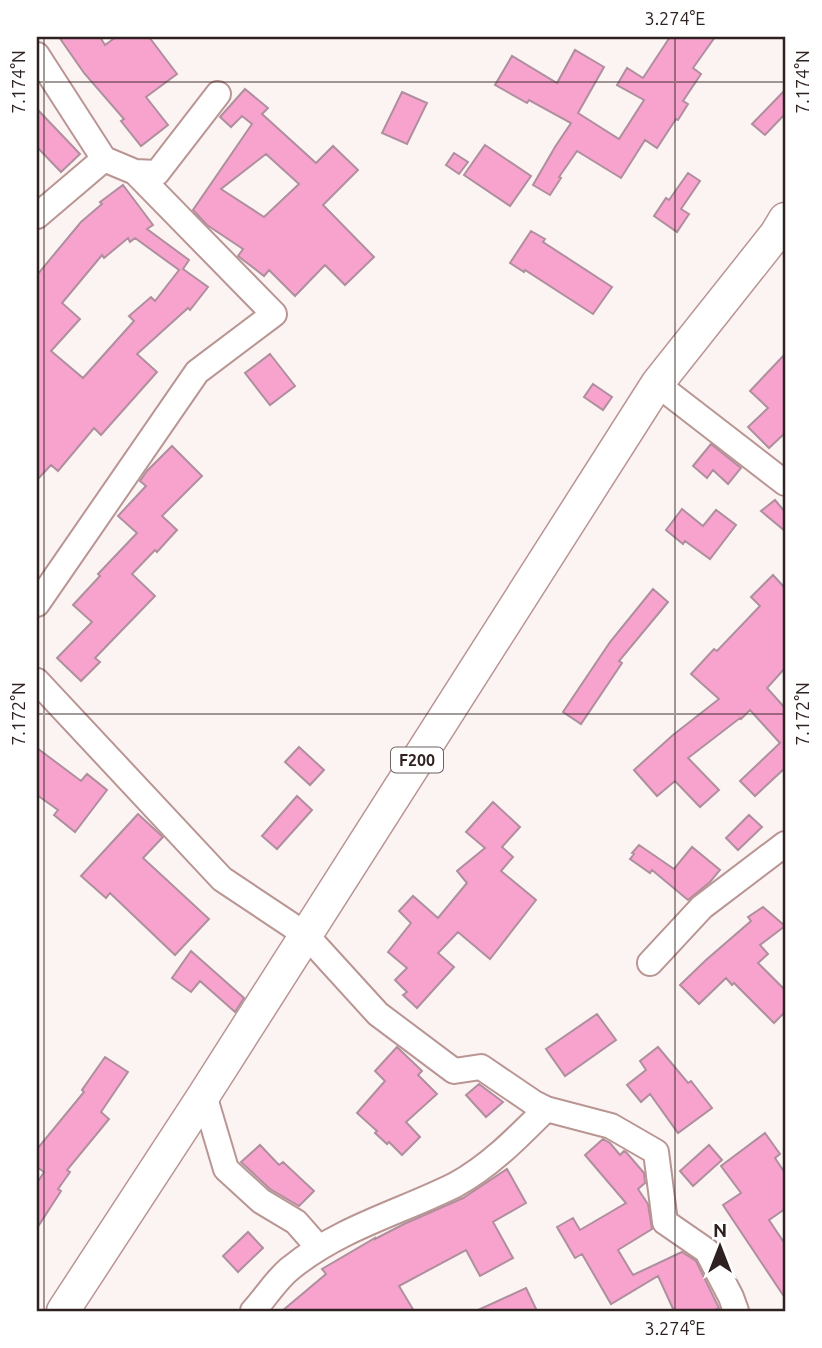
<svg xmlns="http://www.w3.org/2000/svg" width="822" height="1348" font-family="Ubuntu,sans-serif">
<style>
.building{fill:#f8a3cd;stroke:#af8f9d;stroke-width:2;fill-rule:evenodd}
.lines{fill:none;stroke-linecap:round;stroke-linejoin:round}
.minor-casing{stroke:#b99593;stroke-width:28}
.major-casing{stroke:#b99593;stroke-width:35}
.minor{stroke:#fff;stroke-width:24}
.major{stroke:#fff;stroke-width:32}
.ticks{fill:none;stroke:#2e2120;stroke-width:2;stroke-opacity:0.45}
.labels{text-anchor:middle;stroke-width:7;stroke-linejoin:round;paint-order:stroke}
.shield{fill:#fff;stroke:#6d6463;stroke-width:2}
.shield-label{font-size:16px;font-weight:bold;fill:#2e2120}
.neatline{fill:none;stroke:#2e2120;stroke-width:2.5}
.ticks-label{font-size:18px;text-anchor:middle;fill:#2e2120}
</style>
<rect width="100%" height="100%" fill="#fcf4f3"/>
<path class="building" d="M59,37H100L105,45L116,37H149L177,74L146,97L168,125L141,146L121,121L124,119L84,73Z
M670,37H715L693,68L701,74L683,101L688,104L678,120L676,119L657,148L645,140L621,178L577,151L559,177L561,178L550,195L533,185L555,147L571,123L529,100L527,103L495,85L512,56L557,83L575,50L604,67L578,113L619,139L644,100L617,85L627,68L643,78Z
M245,89L268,108L262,114L316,163L333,146L358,170L323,205L374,257L345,285L325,265L295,296L269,270L264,276L238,256L243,249L207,225L193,210L252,124L242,116L231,127L220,117ZM266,154L299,184L264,217L221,189Z
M785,90V114L765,135L752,124Z
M402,92L427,103L407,144L382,133Z
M37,109L80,154L61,172L37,147Z
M485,145L531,176L510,206L464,175Z
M454,153L468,162L459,174L446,165Z
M688,173L700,181L681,209L689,214L677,232L654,216L666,198L669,200Z
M123,185L153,225L147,229L189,260L183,269L208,287L190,310L188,308L137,354L157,372L101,435L94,428L58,471L51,465L37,480V275L81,222L102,204L100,202ZM128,238L130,242L135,238L179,270L155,301L151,297L129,316L134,321L83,378L51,351L80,319L62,303L102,255L104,258Z
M531,231L545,239L543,242L612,287L593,314L525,270L524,272L510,263Z
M270,354L295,386L270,405L245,373Z
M785,354V433L769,448L748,427L768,408L750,391Z
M593,384L612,397L603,410L584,397Z
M711,444L741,468L728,484L713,470L707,478L693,466Z
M172,446L202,476L162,516L177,530L157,552L155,550L132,574L155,596L95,658L100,662L81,681L57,658L92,622L73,605L100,576L98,574L137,533L118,516L146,486L140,481L147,471Z
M775,500L785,512V531L761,511Z
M682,509L703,526L716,510L736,525L710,559L685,541L683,544L666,530Z
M773,575L785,588V668L767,688L785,708V768L755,796L740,781L780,743L750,710L741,719L740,718L688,758L719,790L700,807L675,781L657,796L634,770L673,735L719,699L691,674L714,649L717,651L760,606L751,597Z
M653,589L668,602L619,661L622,663L581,724L563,712L610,642Z
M299,747L324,770L310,785L285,762Z
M37,748L81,781L87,774L107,790L75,832L54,815L58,810L37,795Z
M297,796L312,810L277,849L262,836Z
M493,802L520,827L502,847L513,857L501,871L536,900L490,959L458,932L438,953L454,967L417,1008L403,995L407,992L395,980L407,968L388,952L411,923L399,911L413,896L438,918L467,883L457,871L485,848L466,832Z
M138,814L163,837L143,858L209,919L175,955L110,893L106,898L81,876Z
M749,815L762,827L738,850L726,838Z
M639,845L674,869L692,847L720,870L710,882L688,900L652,870L650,873L630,859L634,854L632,853Z
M763,907L785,926L760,945L768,954L758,963L785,990V1012L774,1023L734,983L732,985L726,978L699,1004L680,985L706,960L751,921L748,917Z
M191,951L244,998L235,1012L200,981L191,992L172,978Z
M597,1014L616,1040L565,1076L546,1049Z
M397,1047L422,1071L418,1075L437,1094L406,1122L420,1137L402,1155L389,1142L387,1144L375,1133L377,1131L357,1113L385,1081L375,1071Z
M658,1047L688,1083L691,1081L712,1108L678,1133L650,1094L641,1102L627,1085L646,1070L640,1061Z
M105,1057L128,1072L101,1112L109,1119L67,1170L70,1172L58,1189L61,1191L37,1228V1183L44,1172L37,1167V1149L84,1092L82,1090Z
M479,1084L503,1102L486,1117L466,1095Z
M765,1133L780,1154L775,1158L785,1173V1209L769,1220L785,1244V1298L723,1205L741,1193L721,1166Z
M603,1139L610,1143L620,1155L624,1151L626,1152L644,1173L645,1183L638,1189L648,1204L652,1229L618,1250L633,1275L682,1252L696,1261L719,1308L712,1311H674L658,1276L611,1304L582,1254L575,1258L557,1227L573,1218L580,1230L626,1203L585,1155Z
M260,1145L279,1165L283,1162L314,1191L299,1206L270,1189L241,1162Z
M709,1145L722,1160L693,1186L680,1171Z
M507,1169L526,1203L493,1222L513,1258L480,1276L466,1250L399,1286L414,1311H282L326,1274L322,1269L375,1238V1239L404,1224L463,1198Z
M248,1232L263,1248L238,1272L223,1256Z
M526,1288L537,1311H476Z"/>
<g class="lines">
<defs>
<path id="minor" d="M37,55L104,159
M37,216L104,159L135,172L157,173L218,94
M657,384L785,483
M37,604L197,372L274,314L135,172
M37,681L222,879L306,935L378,1014L454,1071L481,1067L534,1103L546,1109L611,1126L656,1152L665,1222L707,1251L731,1297L736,1311
M650,963L702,907L785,844
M204,1095L226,1169L261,1201L296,1222L318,1247
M253,1311C266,1297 277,1278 292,1267C340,1228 401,1212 455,1185C490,1166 518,1137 546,1109"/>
<path id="major" d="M63,1311L204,1095L657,384L776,234L785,219"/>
</defs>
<use href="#minor" class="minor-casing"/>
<use href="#major" class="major-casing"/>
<use href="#minor" class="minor"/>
<use href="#major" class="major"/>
</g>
<path class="ticks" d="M44,37V1311M675,37V1311M37,82H785M37,714H785"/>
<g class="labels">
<rect class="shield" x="391" y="747.5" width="52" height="25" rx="5"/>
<g class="shield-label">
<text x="417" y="766">F200</text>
</g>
</g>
<rect width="822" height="1348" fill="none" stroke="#ffffff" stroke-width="77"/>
<g transform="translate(720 1247)" stroke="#ffffff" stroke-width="5" paint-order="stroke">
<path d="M0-5L12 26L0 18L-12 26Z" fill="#2e2120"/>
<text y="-10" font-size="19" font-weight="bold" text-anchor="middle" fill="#2e2120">N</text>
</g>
<rect x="38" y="38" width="746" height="1272" class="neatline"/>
<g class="ticks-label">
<text x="675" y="25">3.274°E</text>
<text transform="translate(19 82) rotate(-90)" y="6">7.174°N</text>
<text transform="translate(803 82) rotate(-90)" y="6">7.174°N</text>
<text transform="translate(19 714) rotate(-90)" y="6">7.172°N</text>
<text transform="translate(803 714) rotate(-90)" y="6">7.172°N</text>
<text x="675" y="1335">3.274°E</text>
</g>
</svg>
